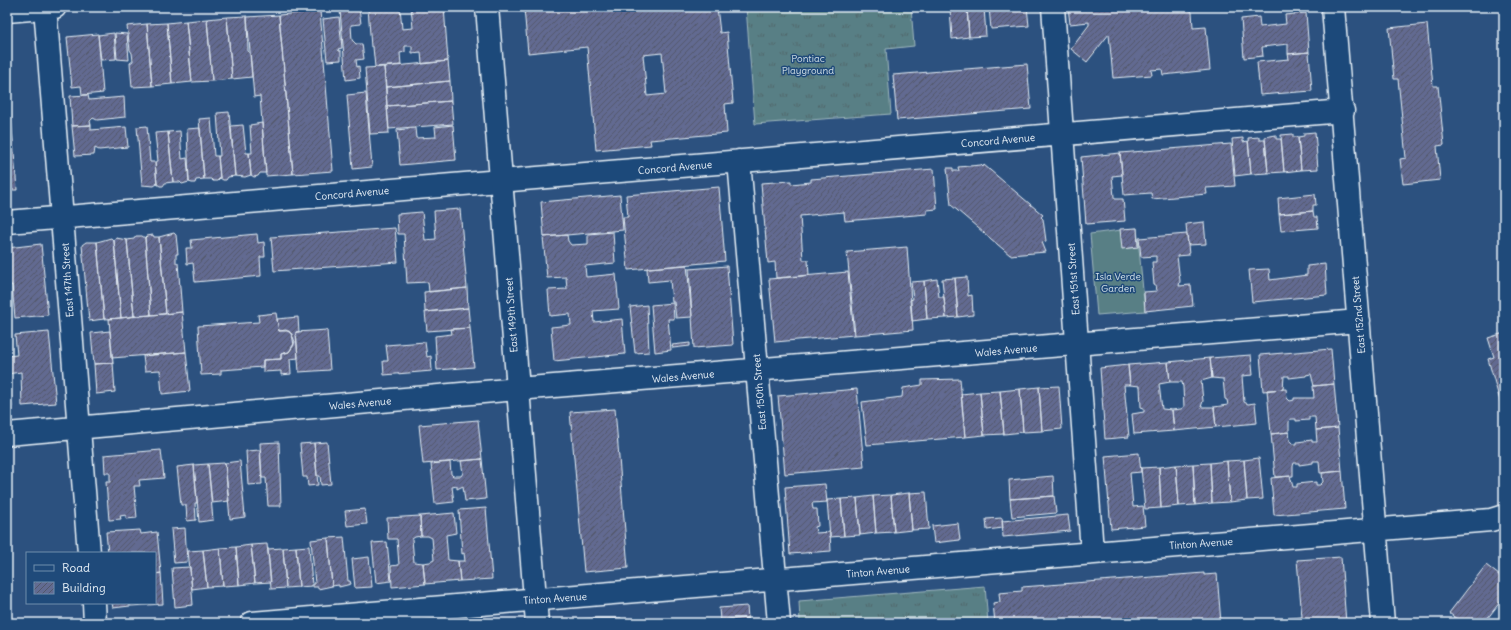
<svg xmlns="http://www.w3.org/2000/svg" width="1511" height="630" font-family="Delius,sans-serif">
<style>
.grass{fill:url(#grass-tufts);stroke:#a0b8be}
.garden{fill:#587f85;stroke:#a0b8be}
.building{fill:url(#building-hatch);stroke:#e8f1f8;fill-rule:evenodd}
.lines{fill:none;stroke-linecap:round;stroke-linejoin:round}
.minor-casing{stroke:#e8f1f8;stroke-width:25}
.major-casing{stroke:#e8f1f8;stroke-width:25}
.minor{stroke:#1f4a7a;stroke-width:22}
.major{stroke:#1f4a7a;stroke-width:22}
.labels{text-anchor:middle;stroke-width:3;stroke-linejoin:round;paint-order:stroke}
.park-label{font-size:10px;fill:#d2e0e7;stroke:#1f4a7a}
.street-label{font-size:10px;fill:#e8f1f8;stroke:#1f4a7a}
</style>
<defs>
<pattern id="grass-tufts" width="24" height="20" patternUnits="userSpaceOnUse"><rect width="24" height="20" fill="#587f85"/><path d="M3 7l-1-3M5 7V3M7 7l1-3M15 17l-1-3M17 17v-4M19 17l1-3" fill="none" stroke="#50666a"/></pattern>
<pattern id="building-hatch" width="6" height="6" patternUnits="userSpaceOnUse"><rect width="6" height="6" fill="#626b91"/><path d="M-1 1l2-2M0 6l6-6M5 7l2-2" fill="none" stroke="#53586a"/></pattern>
</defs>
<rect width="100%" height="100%" fill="#2c517f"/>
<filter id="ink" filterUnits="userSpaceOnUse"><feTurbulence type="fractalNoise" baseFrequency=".025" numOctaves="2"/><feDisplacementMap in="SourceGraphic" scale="8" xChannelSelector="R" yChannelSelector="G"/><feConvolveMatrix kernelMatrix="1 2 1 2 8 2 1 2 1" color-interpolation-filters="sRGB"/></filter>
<g filter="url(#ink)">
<path class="grass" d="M746,7H911L914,46L886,49L891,114L755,124Z
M985,586L988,623H800L799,601Z"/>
<path class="garden" d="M1137,228L1145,311L1097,315L1090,234Z"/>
<path class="building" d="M400,7L402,29L413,28L411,7H444L448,61L422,64L421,52L412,53V46H405V52L400,53L401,65L375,67L373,47H371L368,8Z
M540,7H717L720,33L727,32L733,103L725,104L727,133L650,140L651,145L596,150L587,47L528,53L524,8ZM662,53L666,94L647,96L643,55Z
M967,7L969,37L952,39L950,8Z
M967,7H984L986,36L969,37Z
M989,7H1027L1029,26L991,29Z
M1068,7H1186L1192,12L1193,28L1206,27L1210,70L1163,75L1162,69L1151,70L1152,75L1113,78L1109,34L1087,62L1071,49L1089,25V22L1070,24Z
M359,8L361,24L351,25L352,40L356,44H362L364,59L356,60L357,67L359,66L360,78L346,80L340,10Z
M320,11L333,171L293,174L279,15Z
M1306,13L1309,52L1288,54V44L1262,47L1263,56L1244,58L1241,19L1259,17L1260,27L1286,24L1285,15Z
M279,15L293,174L266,176L260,96L254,97L247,17Z
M247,16L248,51L250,54L252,77L232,79L227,17Z
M227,17L232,79L212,81L207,19Z
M339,17L342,48L338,49L339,51H341V60L327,61L323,19Z
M207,19L212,81L192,82L186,21Z
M186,21L192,82L172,84L167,23Z
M167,23L172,84L152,86L147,24Z
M147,24L152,86L132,87L130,63L133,61L132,53L130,50L127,26Z
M1427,24L1433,86H1438L1444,145L1437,146L1440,180L1403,184L1400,159L1406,158L1398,79H1394L1389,28Z
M114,33L116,59L101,60L98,35Z
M115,33L127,34L129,60L117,59Z
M98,34L103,93L82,95L81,86L72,87L67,37Z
M1309,52L1312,91L1260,95L1257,62L1289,59L1288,54Z
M448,61L450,81L386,87L384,67Z
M1027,64L1031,109L897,120L893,75Z
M7,66L17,190H7Z
M384,67L389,133L370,134L365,68Z
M450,81L451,101L387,106L386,87Z
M366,93L372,167L353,169L347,95Z
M88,95L89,100L124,97L125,117L97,120L93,118L90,121L91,125L72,126L70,96Z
M451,101L453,124L389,129L387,106Z
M229,112L235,176L228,177L226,180H223L220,178L218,156H220L217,113Z
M211,118L214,156H218L220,178L217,181H213L211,179H204L199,119Z
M262,123L266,173H260L258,176L254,177L251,175L249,153H252L250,125Z
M91,125V130L126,127L128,147L99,150L95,148L94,155L75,156L72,126Z
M243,125L246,153H249L251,175L245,177L235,176L231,126Z
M453,125L456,160L400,165L397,130L415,128L416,138L436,137L435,127Z
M147,126L150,162H155L157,184L154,186L142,185L137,127Z
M200,128L204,179L196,180L195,183H192L189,182L187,129Z
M180,131L182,159L187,158L189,182L182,184L180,182H173L168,132Z
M168,132L173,182L165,183L163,186H160L157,184L155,162L158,161L155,133Z
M1315,132L1318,169L1301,170L1298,137L1304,136V133Z
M1293,134V137H1298L1301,170L1284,172L1281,135Z
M1276,135V139H1281L1284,172L1268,173L1265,137Z
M1259,137V140H1265L1268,173L1251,174L1248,138Z
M1243,138V142L1248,141L1251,174L1235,176L1232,139Z
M1231,144L1235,186L1206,188L1207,194L1152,199L1151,193L1124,195L1120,153Z
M1120,153L1122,175L1112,176L1114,197L1115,199H1123L1125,221L1086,224L1081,157Z
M981,165L983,167L984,165L1043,215L1041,217L1043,219L1046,241L1042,242L1046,252L1010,255L951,205L947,168H953V171H959L958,167Z
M934,169L937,209L927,210V214L845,221L844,212L800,216L803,260H808L809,275L776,278L775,262L768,263L761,183L791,181V184L811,182V179Z
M719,187L725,261L628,270L623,217H628L626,195Z
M1315,194L1316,205H1313V211L1279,214L1278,198Z
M620,195L623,230L544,237L541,202Z
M460,209L467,288L429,292L428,282L407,283L404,234H398L397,214L422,212L425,240L436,239L434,211Z
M1313,211L1314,217H1317L1318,228L1281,231L1279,214Z
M1204,222L1206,244L1188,245L1186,224Z
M395,228L398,262L274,271L271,237Z
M1137,228L1138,247L1122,249L1120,229Z
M613,232L615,263L585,266L586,277L616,274L619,309L593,311L594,322L622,319L625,354L554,361L551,327L571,325L570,314L550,316L548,290L567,289L566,277L547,278L543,237L567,235L568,241L571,245L588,244V234Z
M174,233L176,235L178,254H176V263H178L182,312L166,314L159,237Z
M257,234L258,243L264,242L265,257H260L261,276L195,282L193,263L187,264L186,248H192L191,240Z
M1187,234L1189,255L1177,256L1180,281L1179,286L1191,285L1193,306L1145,311L1144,292L1157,291L1156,285H1154L1152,262H1156V256L1141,257L1139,238Z
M153,235L154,237H159L166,314L151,315L145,238L147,236Z
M136,236H142L145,238L151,315L134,316L127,240L134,239Z
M111,238L114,241L121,318L104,319L97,242Z
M116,238L127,240L134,316L121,318L114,241Z
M86,242H97L104,319L89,321L82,245Z
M41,244L48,315L15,318L12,285L7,286V248Z
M907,247L913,330L855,335L847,252Z
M1325,264L1327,295L1252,302L1249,270L1269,269L1270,280L1307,275V266Z
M687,265L692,317L676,318L674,302H672L670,280L648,282L647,268Z
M727,266L733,345L694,348L689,269Z
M848,272L854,335L775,342L769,279Z
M967,277L968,296L972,295L973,315L958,317L955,278Z
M955,278L958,317L946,318L942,279Z
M937,279L939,297H944L946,318L927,319L924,281Z
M924,281L927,319L912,321L910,300L913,299L911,282Z
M467,288L468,308L425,312L424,292Z
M673,303L674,319H668L671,350L655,352L651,305Z
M647,305L649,352L635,353L630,307Z
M468,308L470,328L427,331L425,312Z
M182,312L186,352L112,358L109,319Z
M276,313L279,331H289L293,337L295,342L289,352L281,354V359L263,360V367L221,370V374L201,375L198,326L259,322L258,315Z
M298,317L299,332H296L298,358L290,359L291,374L281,375V371L263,372V360L281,359V354L289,352L294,345L292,334L286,330L279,331L277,319Z
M470,328L474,367L437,370L435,336L452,334L451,329Z
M327,330L330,370L299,372L296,332Z
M110,331L113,363L94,364L91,333Z
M49,332L56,403L22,406L21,372L7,374V356L17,355L15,335Z
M1504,333V415L1488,359L1494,357L1488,338Z
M425,342L427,357L431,356L432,371L384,375L383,361H388L386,345Z
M690,343V346L673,348L672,345Z
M1331,349L1334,384L1314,386L1311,374L1306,375V376L1289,378V376H1284L1283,389L1263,391L1260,355Z
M186,352L190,391L162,394L160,370L145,371L143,356Z
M1251,355L1253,375L1242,376L1244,402L1248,404L1255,403L1257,423L1216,427L1214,407L1228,405L1227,400L1225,399L1223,379L1212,378L1210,358Z
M1210,358L1212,378L1201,381L1203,401L1201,407H1214L1216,427L1174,431L1172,410L1181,409L1184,407L1183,387L1182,382H1170L1168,362Z
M1168,362L1170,382L1159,384L1162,409L1172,410L1174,431L1134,434L1132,414L1144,412V408L1141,407L1140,386L1130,385L1128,365Z
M113,363L115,392L96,394L94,364Z
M1128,365L1130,385H1124L1129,437L1105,439L1100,368Z
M960,379L965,437L867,445L862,402L902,397L903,388L922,385V380Z
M1334,384L1338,428L1316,430L1315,417H1309V420L1296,421V419H1290L1289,422V432L1271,434L1267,390L1286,389L1287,398L1290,401L1294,400V398H1314L1313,386Z
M7,385L10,390L12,407L7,408Z
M1059,386L1062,429L1042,431L1039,387Z
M1039,387L1042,431L1023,432L1020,389Z
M857,389L864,467L785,474L778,396Z
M1020,389L1023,432L1004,434L1000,391Z
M1000,391L1004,434L984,435L980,392Z
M980,392L984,435L965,437L961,394Z
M615,409L628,568L584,572L570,412Z
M478,420L482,459L423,464L419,425Z
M1338,428L1342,471L1320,473L1319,461H1313V463L1299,465V463H1294L1293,466V476L1275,477L1271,434L1289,432L1290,441L1293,444H1297V442L1312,440V442H1317L1316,430Z
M279,442L281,506H268L266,478H262L260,443Z
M327,442L331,484L321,485L320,476H317L314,443Z
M314,443L318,485L308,486L307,477H303L300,444Z
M161,450L164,478L139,480L140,486H134L137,518L126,519V515L120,516L121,519L109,520L106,482H110V473H105L104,455Z
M260,450L262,484L248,485L246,451Z
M1139,453L1141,472L1130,473L1133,507L1143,506L1145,526L1111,529L1105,456Z
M1259,458L1263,499L1247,500L1244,460Z
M482,459L486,499L465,501L463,486L457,489V486L452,487L454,502L435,504L431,464L450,462L451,474L453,476H461L463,473L461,461Z
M1244,460L1247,500L1230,502L1227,461Z
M240,461L245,517L230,519L225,463Z
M1227,461L1230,502L1212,503L1210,463Z
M225,463L229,501L212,503L208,464Z
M1210,463L1212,503L1195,505L1193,464Z
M208,464L213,520L199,522L194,465Z
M1193,464L1195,505L1179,506L1176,465Z
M194,465L197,503H195L196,520L187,521L186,505H181L177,467Z
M1176,465L1179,506L1161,508L1159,467Z
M1159,467L1161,508L1145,509L1141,468Z
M1342,471L1345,509L1274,515L1271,478L1290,476L1293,487H1297V484L1316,482V485H1320L1323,482L1322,473Z
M1053,476L1054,496L1010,499L1009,480Z
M825,484L827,502L812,503L813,509H817L818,526L815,527L816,533L830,532L831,551L790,554L785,487Z
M926,492L929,529L912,530L909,493Z
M909,493L912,530L894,532L891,495Z
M891,495L894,532L876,533L873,496Z
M873,496L876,533L860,535L857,498Z
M1054,496L1056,513L1012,517L1010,499Z
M857,498L860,535L844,536L841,499Z
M841,499L844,536L830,537L827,500Z
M486,508L492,579L460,581L458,561H465L464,553L462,554L459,510Z
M365,509L367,524L347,526L345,511Z
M454,513L456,533L446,535L448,560L458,561L460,581L425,584L423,563L430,562L434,560L432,538L428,536H421L420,516Z
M1068,515L1070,531L1003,537L1002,521Z
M420,516L421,536L415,537L412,539L414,562L423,563L425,584L392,587L391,566L399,565L397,539H388L387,518Z
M1002,518L1003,528L987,530L986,519Z
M958,523L960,540L934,543L932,526Z
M185,528L187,562L174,563L171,529Z
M140,530L141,534L157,532L161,573L155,574V553H108L106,532Z
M344,537L348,581H350L351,584L339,587V585L332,586L328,538Z
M328,538L332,586L318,589V587H313V584H315L311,540Z
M387,542L391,581L376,583L372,543Z
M267,544L271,582L255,583L251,545Z
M251,545L255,583L239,585L236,547Z
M309,546L312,586L299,587L296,547Z
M236,547L239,585L223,586L220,548Z
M296,547L299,587L286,588L283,548Z
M220,548L223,586L207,587L203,550Z
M283,548L286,588L271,589L268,549Z
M203,550L207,587L192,589L188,551Z
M369,557L372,587L355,588L352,559Z
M1341,557L1346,623H1238L1302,617L1297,560Z
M1486,565L1504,579V597L1487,619L1492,623H1462L1449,613Z
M190,567L193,605L175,607L172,568Z
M161,573L163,604L130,606V603H155V574Z
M1204,573V575L1217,574L1221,623H995L993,603L1000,602L999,593L1022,591V587Z
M112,603H130V606L113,608Z
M747,606L748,618L720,620L719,608Z
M597,618H621L622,623H576V620Z
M748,618V623H720V620Z"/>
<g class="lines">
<defs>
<path id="minor" d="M45,7L89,553
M1053,7L1092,552
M1333,7L1383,623
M7,11L55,7
M739,161L779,623
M7,222L1343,111
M7,434L517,389L1359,321
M94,603L95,623
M252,623L1491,520L1504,516"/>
<path id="major" d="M487,7L537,623"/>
</defs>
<use href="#minor" class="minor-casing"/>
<use href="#major" class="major-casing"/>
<use href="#minor" class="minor"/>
<use href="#major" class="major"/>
</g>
</g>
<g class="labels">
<g class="park-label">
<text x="808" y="62">Pontiac<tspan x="808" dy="12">Playground</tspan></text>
<text x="1118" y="280">Isla Verde<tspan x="1118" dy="12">Garden</tspan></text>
</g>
<g class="street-label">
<text transform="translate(998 140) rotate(-5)" y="4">Concord Avenue</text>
<text transform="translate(675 167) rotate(-5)" y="4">Concord Avenue</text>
<text transform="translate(352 193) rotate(-5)" y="4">Concord Avenue</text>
<text transform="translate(1073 279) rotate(-94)" y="4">East 151st Street</text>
<text transform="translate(67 280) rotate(-94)" y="4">East 147th Street</text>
<text transform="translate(511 315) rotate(-94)" y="4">East 149th Street</text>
<text transform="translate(1358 315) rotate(-95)" y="4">East 152nd Street</text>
<text transform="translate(1006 350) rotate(-5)" y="4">Wales Avenue</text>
<text transform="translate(683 376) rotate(-5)" y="4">Wales Avenue</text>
<text transform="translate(759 392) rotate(-95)" y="4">East 150th Street</text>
<text transform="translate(360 403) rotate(-5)" y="4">Wales Avenue</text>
<text transform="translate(1201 543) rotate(-4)" y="4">Tinton Avenue</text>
<text transform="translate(878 571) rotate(-5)" y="4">Tinton Avenue</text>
<text transform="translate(555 598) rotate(-4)" y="4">Tinton Avenue</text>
</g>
</g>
<rect width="1511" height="630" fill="none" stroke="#1f4a7a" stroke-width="24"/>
<rect x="12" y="12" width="1487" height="606" fill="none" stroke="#e8f1f8" stroke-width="1.5" filter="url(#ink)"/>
<rect x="26" y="552" width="130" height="52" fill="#1f4a7a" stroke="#6f8dac"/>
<rect x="34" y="565" width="20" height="6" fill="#1f4a7a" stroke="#6f8dac"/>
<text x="62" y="572" font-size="12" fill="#e8f1f8">Road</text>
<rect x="34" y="582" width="20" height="12" fill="url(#building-hatch)" stroke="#6f8dac"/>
<text x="62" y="592" font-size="12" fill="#e8f1f8">Building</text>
</svg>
